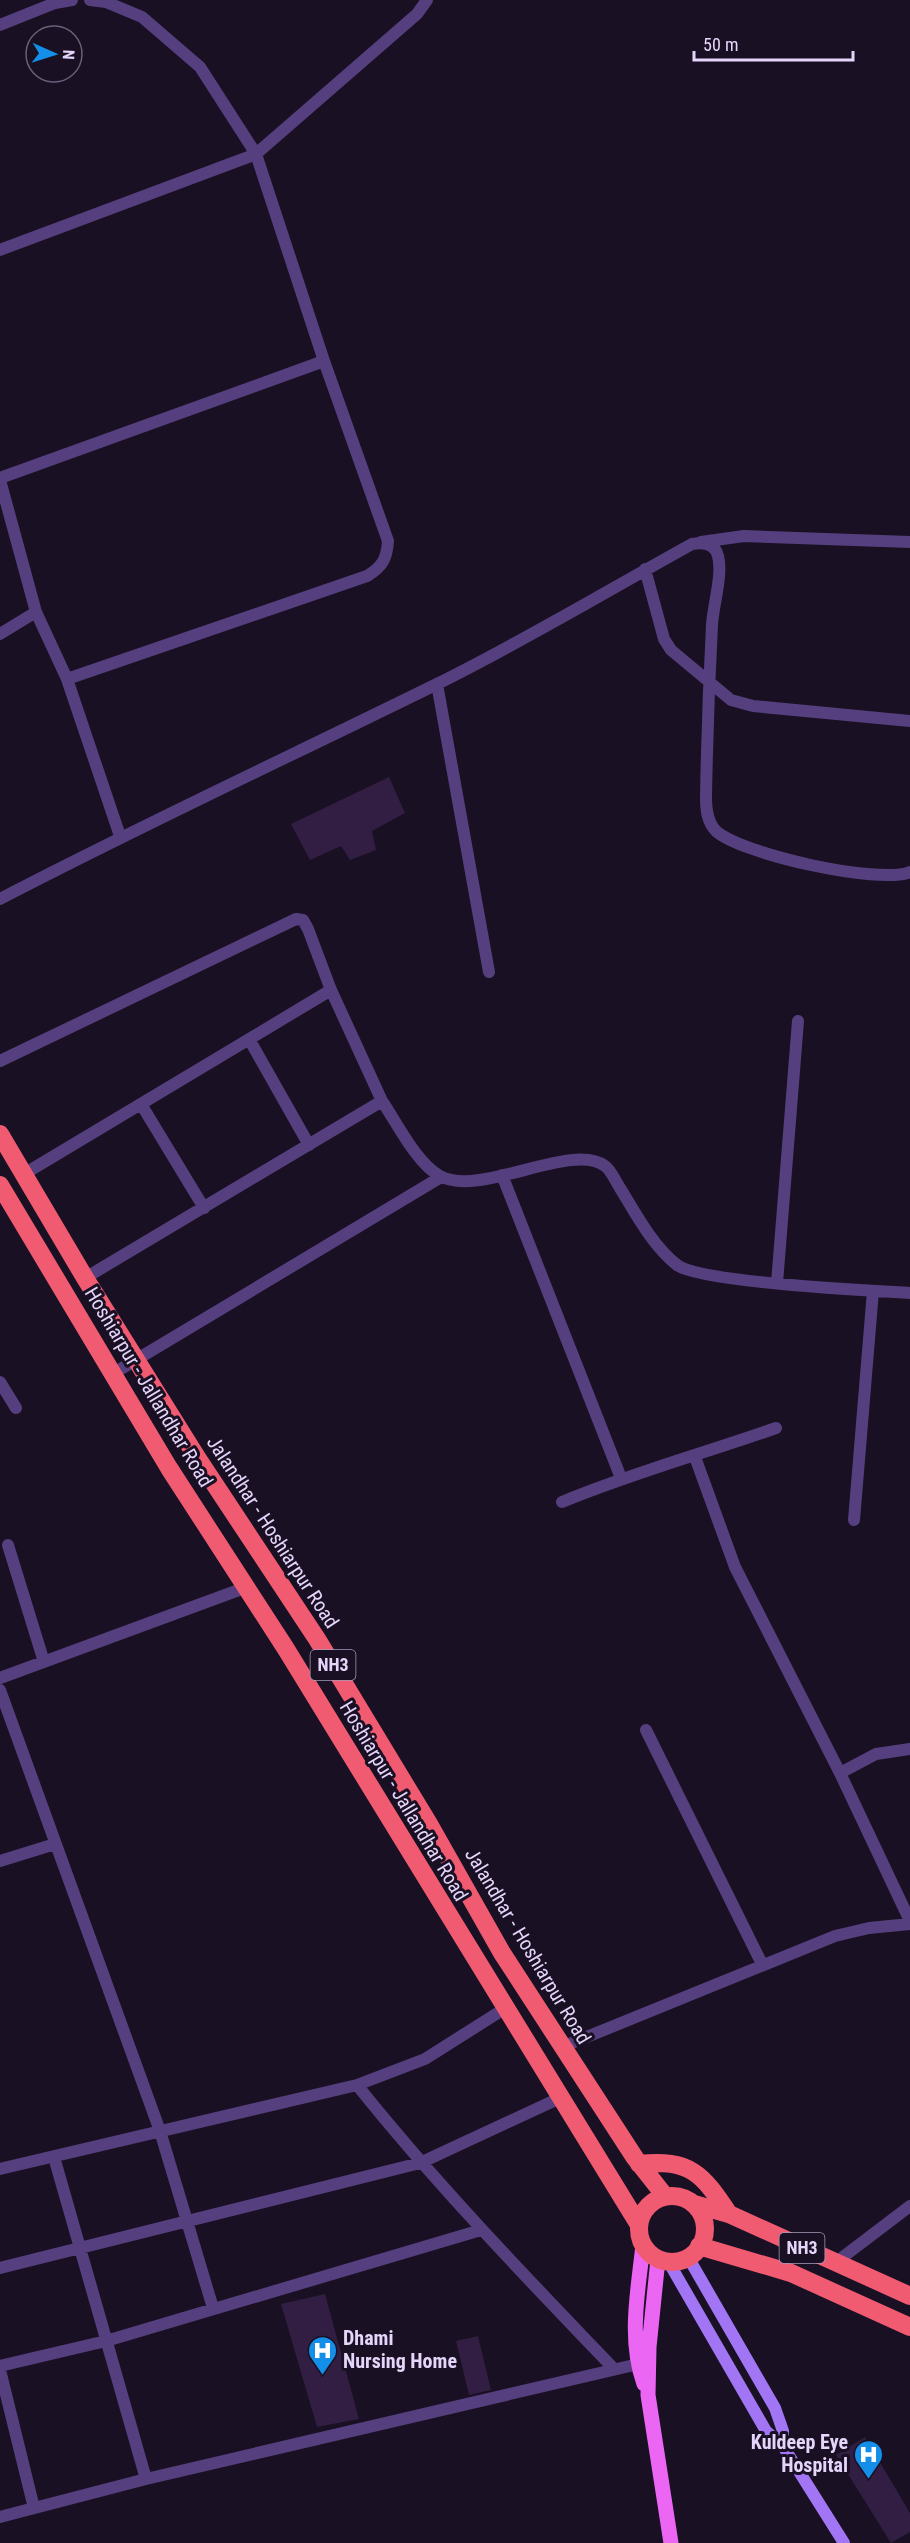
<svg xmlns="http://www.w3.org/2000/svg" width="910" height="2543" font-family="'Roboto Condensed',sans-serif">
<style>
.building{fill:#311e42}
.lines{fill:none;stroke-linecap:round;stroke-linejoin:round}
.lane{stroke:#563f7e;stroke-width:12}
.street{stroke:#563f7e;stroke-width:12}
.secondary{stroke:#a175f3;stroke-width:12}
.primary{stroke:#eb66f2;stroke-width:15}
.highway{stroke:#f15b72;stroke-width:18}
.labels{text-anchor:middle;stroke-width:6;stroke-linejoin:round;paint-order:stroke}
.shield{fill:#191023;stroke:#a89aba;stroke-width:1.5}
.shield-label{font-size:18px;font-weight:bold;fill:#e6d5fb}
.street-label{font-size:20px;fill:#e6d5fb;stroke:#191023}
.poi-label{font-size:20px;font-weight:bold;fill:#e6d5fb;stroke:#191023;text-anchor:start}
</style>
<rect width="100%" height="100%" fill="#191023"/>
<path class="building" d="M389,777L405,813L372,831L376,850L350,860L341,846L310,860L291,824Z
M325,2294L359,2419L317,2427L281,2304Z
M478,2336L491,2390L469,2395L456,2341Z
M865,2437L910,2513V2532L891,2543L836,2455Z"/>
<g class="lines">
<path class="lane" d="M0,25L55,3L72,0
M0,250L256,154L417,14L427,0
M0,478L324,361
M0,480L36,612L67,679L120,836
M701,542L744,536L910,542
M0,634L36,612
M67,679L367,576C382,567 387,559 388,541L324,361L256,154L200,67L142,17L106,2L90,0"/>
<path class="street" d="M645,569L664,639L671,650L731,700L753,706L910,721
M437,684L489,972
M0,899C144,824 291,756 437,684C524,641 607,591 692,544C703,542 715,543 718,556C723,574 713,606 712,625C709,682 707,740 706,797C706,809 707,822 716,831C741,854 879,885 910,872
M249,1039L309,1145
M0,1061L296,919L303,920L308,929L331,990L382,1101
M141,1104L204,1208
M24,1174L331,990
M502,1175L621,1478
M85,1278L382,1101C397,1123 417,1164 440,1176C480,1198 572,1141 605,1166C611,1170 616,1182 620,1188C636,1214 652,1245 677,1265C699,1282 873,1291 910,1293
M777,1283L798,1021
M114,1373L441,1177
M0,1382L16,1408
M695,1457L735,1567L840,1773L910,1921
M562,1502C632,1473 705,1453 776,1428
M854,1520L873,1291
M8,1545L44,1662
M0,1678L247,1587
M0,1690L160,2131L213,2308
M646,1730L762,1964
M840,1773L876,1754L910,1749
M0,1861L55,1844
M562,2047L835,1936L869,1928L910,1924
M357,2085C437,2185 525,2276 614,2369
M54,2157L146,2479
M0,2169L357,2085L425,2059L504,2009
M835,2263L910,2206
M0,2268L420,2163L560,2098
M0,2366L106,2341L481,2230
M0,2370L34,2508
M0,2517L146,2479L647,2362"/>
<path class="secondary" d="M688,2257L775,2408L783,2431V2446
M668,2261L766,2431L783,2446L844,2543"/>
<path class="primary" d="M643,2245C638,2291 628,2339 644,2384
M658,2259L649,2347L648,2395L671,2543"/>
<path class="highway" d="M0,1134L85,1278L198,1459L317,1639L429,1824L502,1953L635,2158L665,2196
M0,1185L169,1468L286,1649L639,2225
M639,2164C690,2159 702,2173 729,2214
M639 2229a33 33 0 1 1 66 0a33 33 0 1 1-66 0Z
M694,2204L729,2214L910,2296
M699,2246L791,2273L910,2327"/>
</g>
<defs>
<symbol id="hospital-pin" viewBox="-11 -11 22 30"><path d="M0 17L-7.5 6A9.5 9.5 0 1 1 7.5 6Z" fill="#148fe9" stroke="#191023"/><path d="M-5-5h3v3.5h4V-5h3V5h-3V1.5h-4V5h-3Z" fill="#fff"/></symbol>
</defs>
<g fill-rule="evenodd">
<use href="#hospital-pin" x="306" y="2334" width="33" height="45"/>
<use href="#hospital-pin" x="852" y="2438" width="33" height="45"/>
</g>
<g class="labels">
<g class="shield">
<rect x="310.5" y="1650" width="45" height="30" rx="4.5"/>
<rect x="779.5" y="2233" width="45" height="30" rx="4.5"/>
</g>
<g class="shield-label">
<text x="333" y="1671">NH3</text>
<text x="802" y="2254">NH3</text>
</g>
<g class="street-label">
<text transform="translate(149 1387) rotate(59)" y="7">Hoshiarpur - Jallandhar Road</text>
<text transform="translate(273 1532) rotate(57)" y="7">Jalandhar - Hoshiarpur Road</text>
<text transform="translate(404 1801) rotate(59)" y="7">Hoshiarpur - Jallandhar Road</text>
<text transform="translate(528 1946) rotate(59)" y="7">Jalandhar - Hoshiarpur Road</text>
</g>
<g class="poi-label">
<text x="343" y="2345">Dhami<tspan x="343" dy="23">Nursing Home</tspan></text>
<text x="848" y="2449" text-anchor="end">Kuldeep Eye<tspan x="848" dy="23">Hospital</tspan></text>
</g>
</g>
<g transform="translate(54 54) rotate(93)"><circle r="28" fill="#191023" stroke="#6b5f79" stroke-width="1.5"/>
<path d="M0-4.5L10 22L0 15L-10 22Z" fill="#148fe9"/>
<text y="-9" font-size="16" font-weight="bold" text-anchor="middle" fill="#e6d5fb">N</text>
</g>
<path d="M694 51v9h159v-9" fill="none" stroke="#e6d5fb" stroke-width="3"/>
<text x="703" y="51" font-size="18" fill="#e6d5fb" stroke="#191023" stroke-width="4.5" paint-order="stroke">50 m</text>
</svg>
